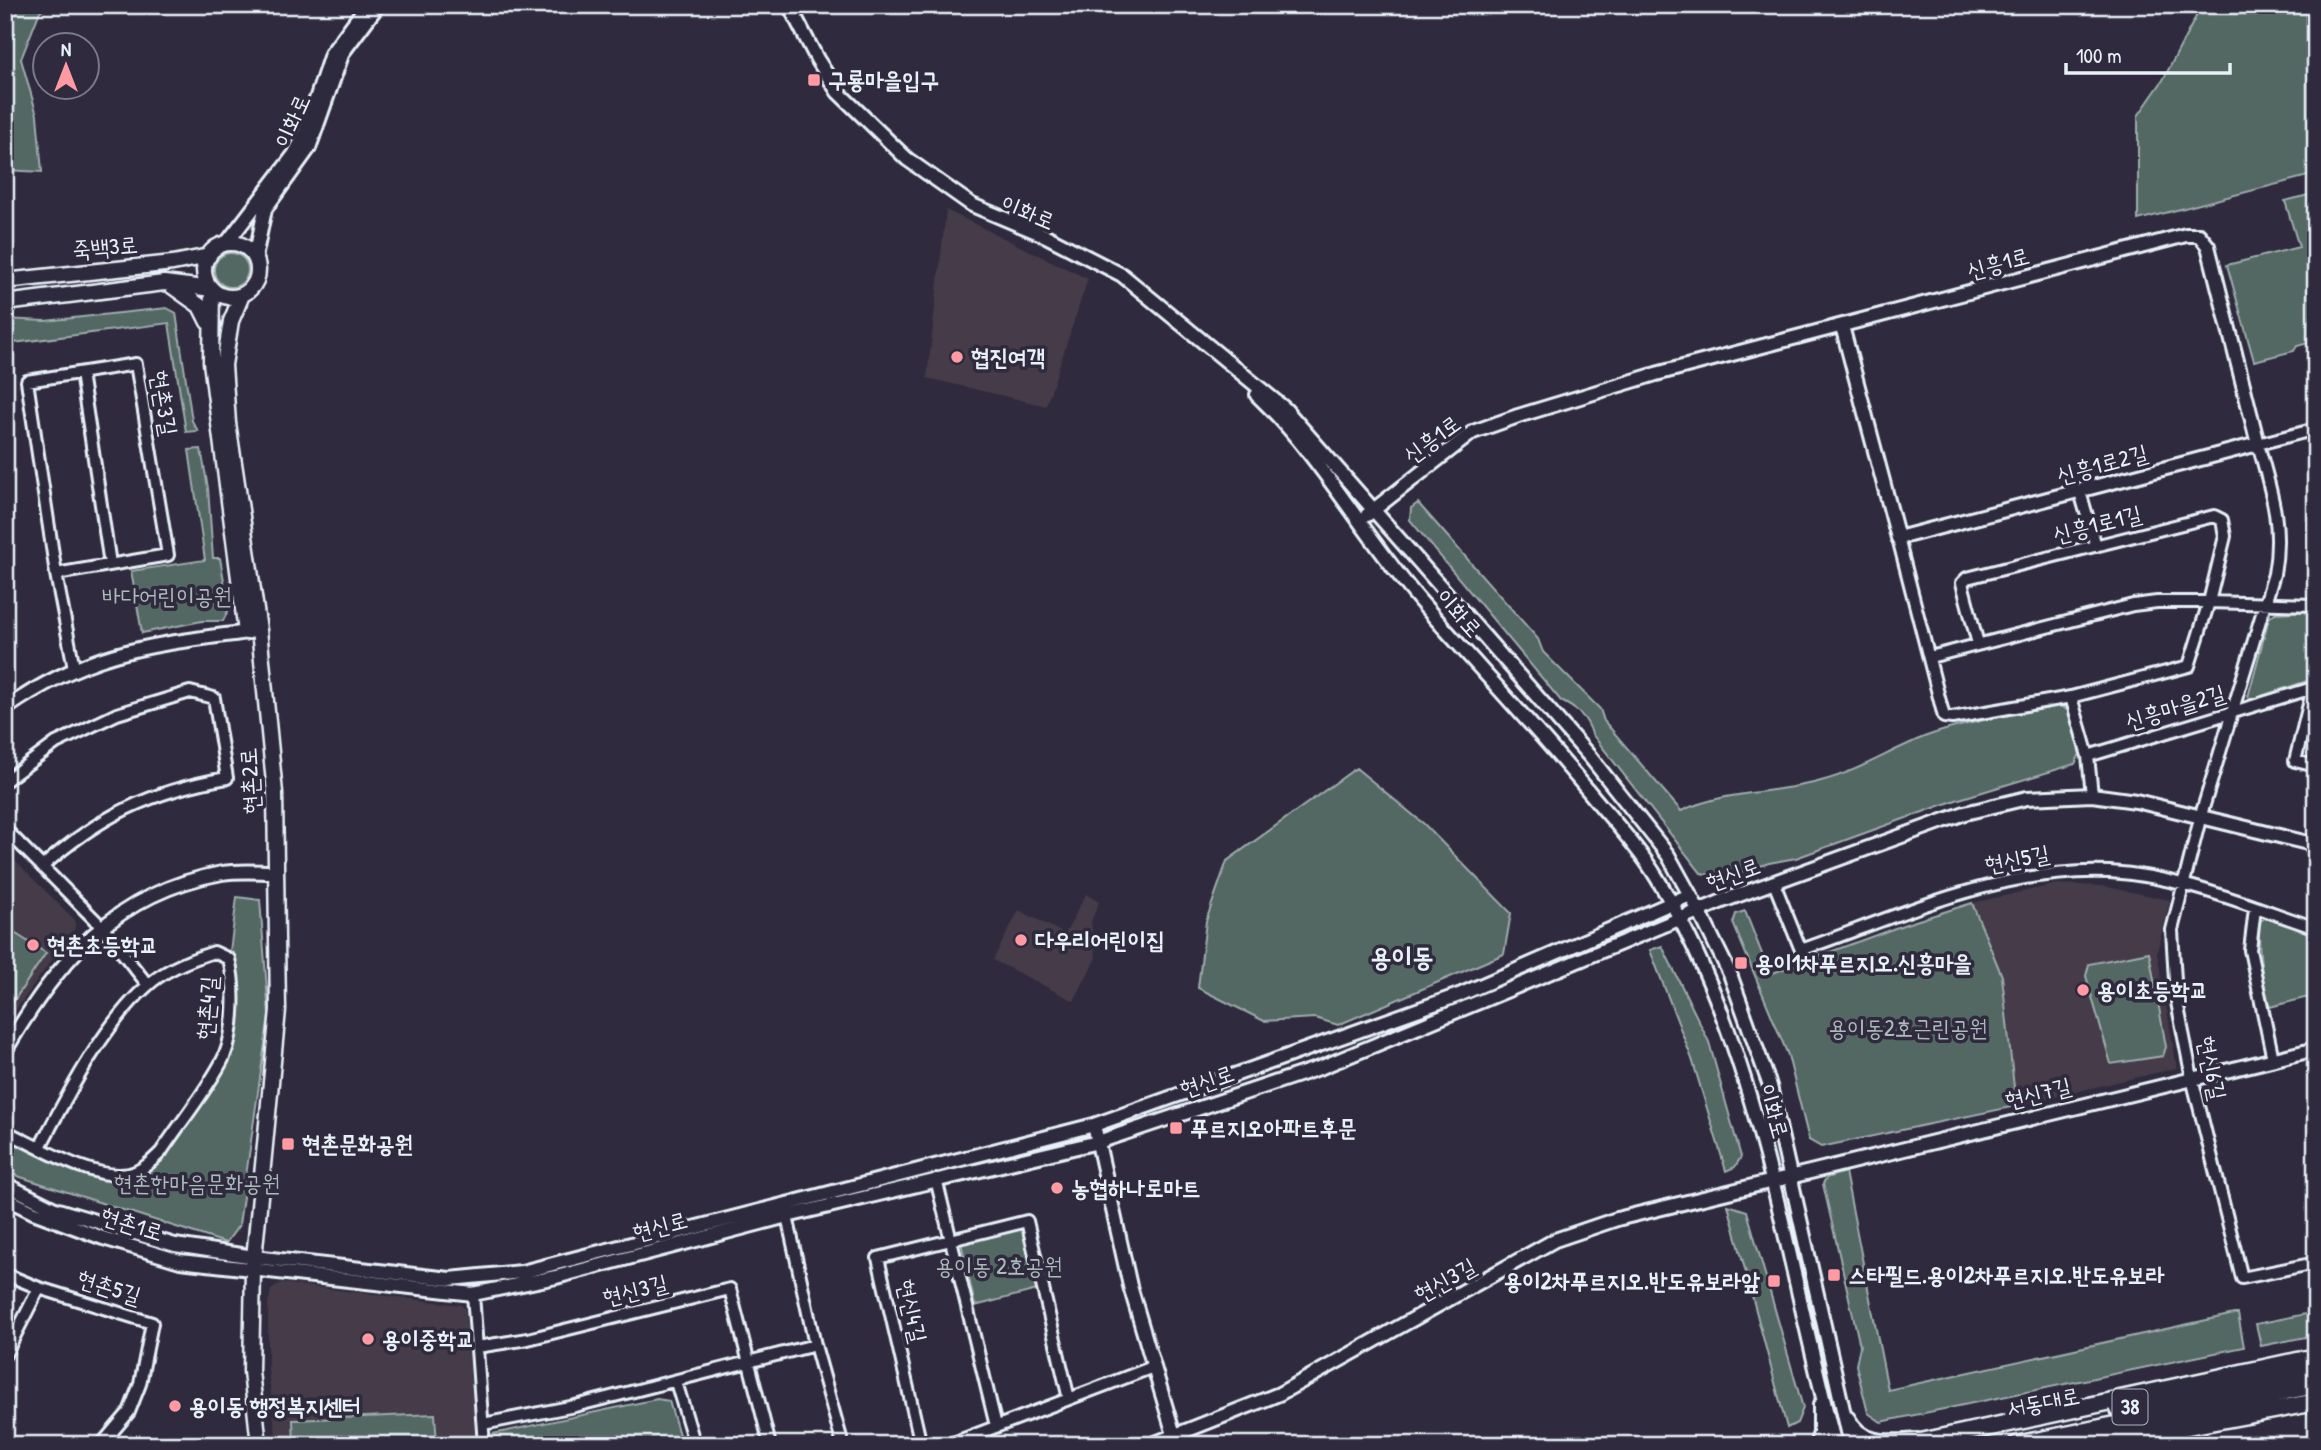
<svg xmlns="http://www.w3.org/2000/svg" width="2321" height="1450" font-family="'Patrick Hand','Poor Story',sans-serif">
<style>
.built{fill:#443b4a}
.green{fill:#536862;stroke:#9eacad;stroke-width:2}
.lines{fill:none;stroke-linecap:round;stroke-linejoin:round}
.minor-casing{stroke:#e8f1f8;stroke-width:16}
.tertiary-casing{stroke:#e8f1f8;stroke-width:18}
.secondary-casing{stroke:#e8f1f8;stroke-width:19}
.primary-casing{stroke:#e8f1f8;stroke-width:21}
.minor{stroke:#2f2a3d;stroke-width:10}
.tertiary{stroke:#2f2a3d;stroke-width:12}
.secondary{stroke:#2f2a3d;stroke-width:14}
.primary{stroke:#2f2a3d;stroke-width:16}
.poi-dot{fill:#ff9aa2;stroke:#2f2a3d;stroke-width:2.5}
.labels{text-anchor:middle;stroke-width:7;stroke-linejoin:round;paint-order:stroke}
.shield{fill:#2f2a3d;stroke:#b0b5c0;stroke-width:2}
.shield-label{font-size:21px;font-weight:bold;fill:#e8f1f8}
.poi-label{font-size:23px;font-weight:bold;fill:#e8f1f8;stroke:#2f2a3d;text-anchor:start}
.street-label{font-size:23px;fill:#e8f1f8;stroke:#2f2a3d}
.park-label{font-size:23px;fill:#acbabc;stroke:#2f2a3d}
.quarter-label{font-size:26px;font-weight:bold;fill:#e8f1f8;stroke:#2f2a3d}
</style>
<rect width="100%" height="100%" fill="#2f2a3d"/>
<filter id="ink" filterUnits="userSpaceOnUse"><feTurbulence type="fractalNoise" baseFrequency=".0143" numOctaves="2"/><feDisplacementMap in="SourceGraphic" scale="14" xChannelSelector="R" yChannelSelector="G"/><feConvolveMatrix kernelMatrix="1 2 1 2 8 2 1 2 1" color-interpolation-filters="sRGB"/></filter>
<g filter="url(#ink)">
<path class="built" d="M946,210L1088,279L1046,406L927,378Z
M5,851L75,920V928L5,1025Z
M2057,884L2103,886L2170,900L2157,952L2177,1068L2016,1106L2002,976L1972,903Z
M1086,894L1099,902L1091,922L1096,958L1074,1001L993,960L1019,910L1065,934Z
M281,1283L461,1305L465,1309L476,1445H277L268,1370V1304L271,1290Z"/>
<path class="green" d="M5,5H57L40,11L21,59L37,115L42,172L5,170Z
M2202,5H2316V174L2138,220V116L2163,80Z
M2316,193V341L2297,346L2294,351L2254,361L2227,265L2299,247L2285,201Z
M214 270a17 17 0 1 1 34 0a17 17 0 1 1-34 0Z
M167,308L176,313L192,421L198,431L186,432L169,323L5,344V319L45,321Z
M201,449L208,488L213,558H220L229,609L223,621H202L142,633L131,571L205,560L189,450Z
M1418,503L1538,639L1543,652L1600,709L1604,721L1681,811C1726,790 1774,794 1821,781C1857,772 1889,751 1924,737C1967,721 2015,714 2060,706L2068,710L2080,754L2075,764L1956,800L1796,858L1769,863L1724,878L1701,873L1592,734C1587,717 1577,709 1561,701L1410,520L1411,508Z
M2316,611V678L2252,699L2248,697L2269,618L2275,613Z
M1356,768L1424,824L1511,913L1504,954L1338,1025L1315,1018L1264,1021L1198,988L1206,921L1227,861Z
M237,897L260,900L269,1015L239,1225L226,1243L5,1172V1130L100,1174H129L147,1165L224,1057L230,1036L229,959Z
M1972,903L2002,976L2016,1106L1821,1147L1809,1140L1788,1055L1733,923L1736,914L1745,911L1770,974L1906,924Z
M2265,918L2316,932V995L2270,1007C2261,978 2258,952 2259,922Z
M5,927L46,953L5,1014Z
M1662,946L1709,1042L1741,1157L1735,1167L1726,1171L1692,1059L1650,950Z
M2149,952L2166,1047L2163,1056L2111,1064L2086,976L2089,964Z
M1845,1172L1888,1390L2234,1314H2238L2244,1347L1881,1422L1868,1413L1856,1365L1860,1346L1823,1184L1826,1178Z
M1728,1205L1747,1211L1803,1408L1797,1423L1787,1428Z
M1022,1229L1037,1290L975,1306L961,1242Z
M2316,1312V1335L2261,1346L2256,1324Z
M657,1399L669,1401L682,1445H487L493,1434Z
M435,1414L437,1445H294L293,1420Z"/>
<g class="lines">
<defs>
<path id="minor" d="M81,373L110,564
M2316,429L2258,444C2271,491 2283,525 2274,574L2201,815L2172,930L2176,997L2192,1078L2242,1278L2316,1263
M2080,492L2096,546
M1898,538L1944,717L1952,718L2071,697L2189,666L2209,602L2316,605
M56,574L168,555L136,364L27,381L56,574L74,668
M1930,657L2133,605L2157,602H2209L2225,536L2222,520L2214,516L1967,578L1962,583L1978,644
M2313,688L2295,761L2316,766
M2071,697L2088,756
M5,781L56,743L117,714L190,692L214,698L227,778C151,791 99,816 42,867
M2092,795L2088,756L2316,687
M5,829L100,925L148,985
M1774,883L1801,950C1901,915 2002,867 2110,872C2180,876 2250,906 2316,928
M2255,908L2250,950L2273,1059
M5,1131C37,1146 94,1181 129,1174C142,1171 152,1161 161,1152C180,1123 209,1088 224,1057C235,1031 236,986 229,959L214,952C192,959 164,970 147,986C103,1025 67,1096 40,1147
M936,1179L996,1426
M787,1216L815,1345L843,1445
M5,1274L39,1288L152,1323L140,1384L129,1412L101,1445
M473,1294L484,1445
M477,1347L528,1339L730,1289L770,1445
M5,1355L39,1288
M676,1382L695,1445
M483,1424L575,1406L815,1345
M921,1445L878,1258L1027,1221L1069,1399
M948,1445L1153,1367"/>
<path id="tertiary" d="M789,5L817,59L838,92L907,159L972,205L1046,236L1122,275L1285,409L1591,758L1668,855L1699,911L1730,974L1770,1086L1851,1445
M226,244L294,155L304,136L331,54L367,5
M255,258L265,209L309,148L343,52L378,5
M1257,395C1321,456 1363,535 1421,602C1479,668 1540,732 1596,800C1617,825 1640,850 1657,878C1760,1048 1784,1255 1835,1445
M1367,515L1473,432L1518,416L1656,374L2186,235H2199L2208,246L2258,444L1898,538L1842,326
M5,709C92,648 154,645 255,631
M5,1051C58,960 114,893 222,873C239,870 259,872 276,872
M1094,1125L1130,1286L1177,1445
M5,1184L55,1209L175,1245L254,1257L450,1279L522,1272L1094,1125L1459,995L1690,895
M5,1198L33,1212L103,1238L180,1261L473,1294L556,1277L787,1216L1098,1142L1322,1067L1725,900L1965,813L2027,798L2092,795L2136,801L2316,845
M1848,1418C1862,1446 1889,1442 1917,1440
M1150,1445L1279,1394L1555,1240L1617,1219L2316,1049
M1816,1445L1820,1433V1405"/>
<path id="secondary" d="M204 270a27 27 0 1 1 54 0a27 27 0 1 1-54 0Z
M5,281L173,263L209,256
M172,286L200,306L208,322
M212,289L211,362L246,632
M242,295L231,321L224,365L228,423L259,630L275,793L278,1010L253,1269L251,1371L259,1445
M5,303L164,283L212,289"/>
<path id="primary" d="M2119,1409L2316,1371
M1907,1445L2316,1357
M2016,1445L2316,1385
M2086,1445L2316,1402"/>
</defs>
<use href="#minor" class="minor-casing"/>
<use href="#tertiary" class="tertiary-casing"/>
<use href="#secondary" class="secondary-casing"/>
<use href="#primary" class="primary-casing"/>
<use href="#minor" class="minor"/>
<use href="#tertiary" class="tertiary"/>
<use href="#secondary" class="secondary"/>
<use href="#primary" class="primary"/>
</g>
</g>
<g class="poi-dot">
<rect x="807" y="73" width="14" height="14" rx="3.5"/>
<circle cx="957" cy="357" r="7"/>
<circle cx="1021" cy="940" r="7"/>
<circle cx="33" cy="945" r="7"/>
<rect x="1734" y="956" width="14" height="14" rx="3.5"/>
<circle cx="2083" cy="990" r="7"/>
<rect x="1169" y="1121" width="14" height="14" rx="3.5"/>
<rect x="281" y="1137" width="14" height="14" rx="3.5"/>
<circle cx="1057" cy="1188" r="7"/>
<rect x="1827" y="1268" width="14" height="14" rx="3.5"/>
<rect x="1767" y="1274" width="14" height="14" rx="3.5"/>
<circle cx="368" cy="1339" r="7"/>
<circle cx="175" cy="1406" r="7"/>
</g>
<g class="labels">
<rect class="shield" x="2112.5" y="1389.5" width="35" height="35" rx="5"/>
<g class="shield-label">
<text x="2130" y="1414">38</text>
</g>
<g class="poi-label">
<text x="828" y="88">구룡마을입구</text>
<text x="971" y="365">협진여객</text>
<text x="1035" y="948">다우리어린이집</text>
<text x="47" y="953">현촌초등학교</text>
<text x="1755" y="971">용이1차푸르지오.신흥마을</text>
<text x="2097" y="998">용이초등학교</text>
<text x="1190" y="1136">푸르지오아파트후문</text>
<text x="302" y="1152">현촌문화공원</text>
<text x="1071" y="1196">농협하나로마트</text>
<text x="1848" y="1283">스타필드.용이2차푸르지오.반도유보라</text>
<text x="1760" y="1289" text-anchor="end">용이2차푸르지오.반도유보라앞</text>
<text x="382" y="1347">용이중학교</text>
<text x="189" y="1414">용이동 행정복지센터</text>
</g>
<g class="street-label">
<text transform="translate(292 121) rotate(-66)" y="8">이화로</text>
<text transform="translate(1028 212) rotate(22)" y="8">이화로</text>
<text transform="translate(105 247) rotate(-5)" y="8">죽백3로</text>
<text transform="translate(1998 263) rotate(-15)" y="8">신흥1로</text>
<text transform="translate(164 403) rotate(80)" y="8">현촌3길</text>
<text transform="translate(1432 439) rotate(-36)" y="8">신흥1로</text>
<text transform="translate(2102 464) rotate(-15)" y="8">신흥1로2길</text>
<text transform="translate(2097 524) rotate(-14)" y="8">신흥1로1길</text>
<text transform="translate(1459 613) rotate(48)" y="8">이화로</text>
<text transform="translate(2175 707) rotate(-17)" y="8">신흥마을2길</text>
<text transform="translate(250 781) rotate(-94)" y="8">현촌2로</text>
<text transform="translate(2017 859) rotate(-11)" y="8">현신5길</text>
<text transform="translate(1733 874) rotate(-20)" y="8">현신로</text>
<text transform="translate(207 1008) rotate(-86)" y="8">현촌4길</text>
<text transform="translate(2212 1068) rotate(78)" y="8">현신6길</text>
<text transform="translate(1207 1081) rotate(-19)" y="8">현신로</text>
<text transform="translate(2038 1093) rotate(-14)" y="8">현신7길</text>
<text transform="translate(1774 1111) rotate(74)" y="8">이화로</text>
<text transform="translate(132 1224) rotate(17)" y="8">현촌1로</text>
<text transform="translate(660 1226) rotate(-15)" y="8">현신로</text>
<text transform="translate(1445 1280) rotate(-29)" y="8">현신3길</text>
<text transform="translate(109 1287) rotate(17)" y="8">현촌5길</text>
<text transform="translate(635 1290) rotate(-14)" y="8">현신3길</text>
<text transform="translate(912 1311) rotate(77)" y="8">현신4길</text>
<text transform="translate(2043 1402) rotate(-11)" y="8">서동대로</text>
</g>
<g class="park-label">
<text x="167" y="604">바다어린이공원</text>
<text x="1908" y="1036">용이동2호근린공원</text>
<text x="197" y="1191">현촌한마음문화공원</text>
<text x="999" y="1274">용이동 2호공원</text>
</g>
<g class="quarter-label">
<text x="1402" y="966">용이동</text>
</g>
</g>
<rect width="2321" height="1450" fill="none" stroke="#2f2a3d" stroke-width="28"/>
<rect x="14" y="14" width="2293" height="1422" fill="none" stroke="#e8f1f8" stroke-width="2.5" filter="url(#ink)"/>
<g transform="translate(66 66)"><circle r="33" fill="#2f2a3d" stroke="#797a88" stroke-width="2"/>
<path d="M0-5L12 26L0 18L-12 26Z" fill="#ff9aa2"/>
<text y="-10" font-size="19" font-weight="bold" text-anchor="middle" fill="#e8f1f8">N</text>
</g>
<path d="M2066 63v10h164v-10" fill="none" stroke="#e8f1f8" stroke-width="3.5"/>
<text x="2076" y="63" font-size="21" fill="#e8f1f8" stroke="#2f2a3d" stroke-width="5" paint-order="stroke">100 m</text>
</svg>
